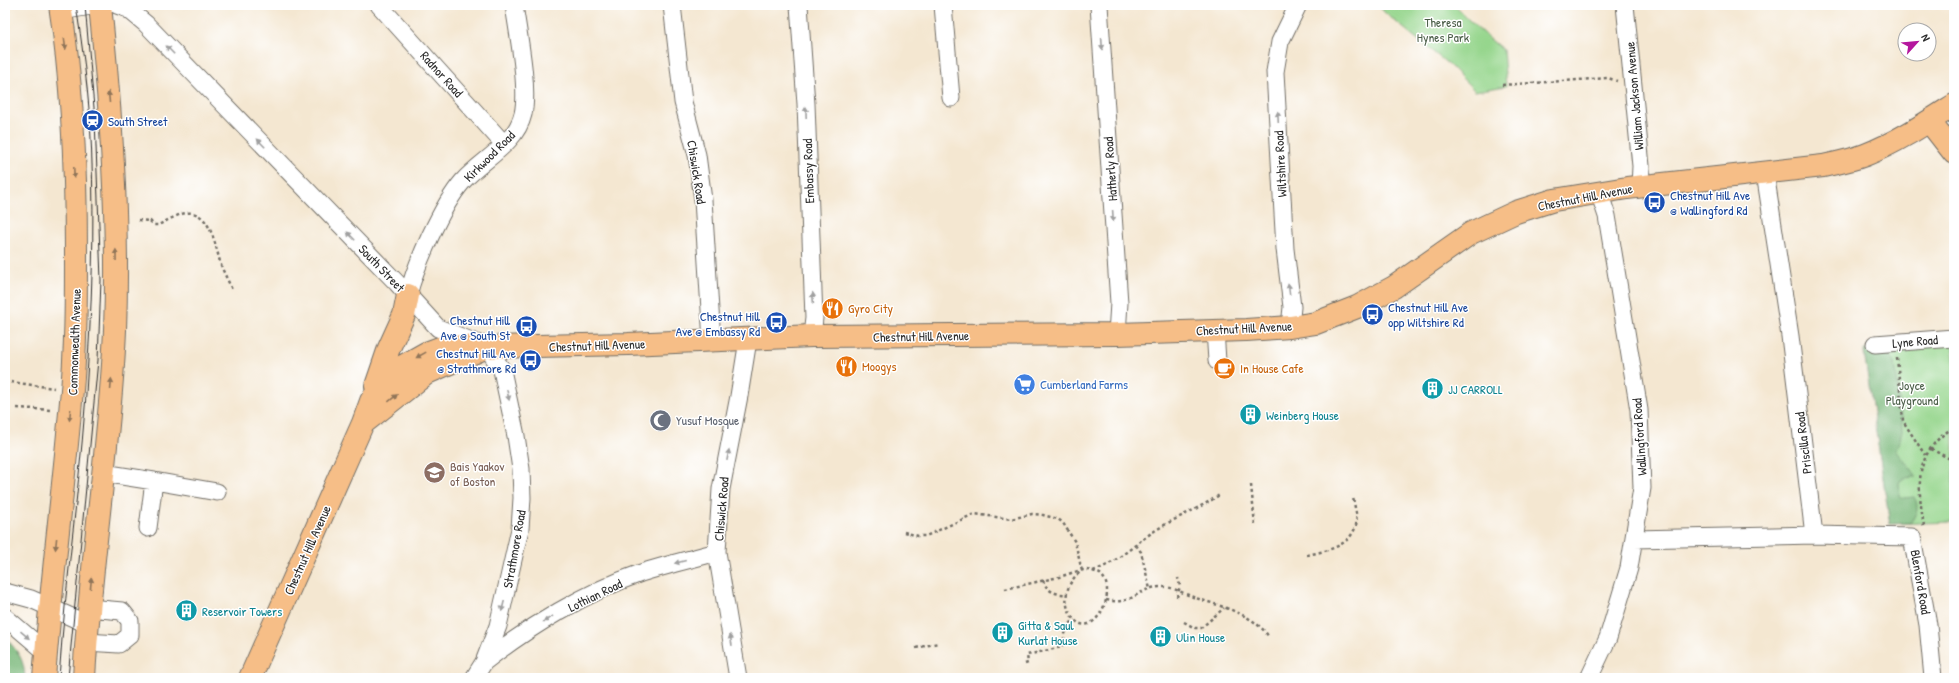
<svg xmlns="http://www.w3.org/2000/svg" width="1959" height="683" font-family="'Patrick Hand',sans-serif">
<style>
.green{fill:#96d68d;stroke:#60805c}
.forest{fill:#78b778;stroke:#527152}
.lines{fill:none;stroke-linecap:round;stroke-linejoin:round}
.minor-casing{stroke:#716d65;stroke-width:19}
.major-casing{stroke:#716d65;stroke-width:24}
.path{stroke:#716d65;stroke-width:2.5;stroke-dasharray:3 3;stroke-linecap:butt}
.minor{stroke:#fff;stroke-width:17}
.major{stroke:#f6be87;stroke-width:22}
.tram{stroke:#2b2b2b;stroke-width:1}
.path-bridge{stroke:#716d65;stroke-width:2.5;stroke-dasharray:3 3;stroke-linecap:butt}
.oneway{fill:#907459}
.oneway2{fill:#a0a0a0}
.labels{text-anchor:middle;stroke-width:3;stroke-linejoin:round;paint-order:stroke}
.park-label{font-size:13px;fill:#4b5e48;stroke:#fff}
.street-label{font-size:13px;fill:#2b2b2b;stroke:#fff}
.transit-label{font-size:13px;fill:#164399;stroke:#fff;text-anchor:start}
.food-label{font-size:13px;fill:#c56008;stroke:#fff;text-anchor:start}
.shop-label{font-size:13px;fill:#366cbe;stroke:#fff;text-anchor:start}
.culture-label{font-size:13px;fill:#0d838f;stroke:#fff;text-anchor:start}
.worship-label{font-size:13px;fill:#5b616d;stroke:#fff;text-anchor:start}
.education-label{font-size:13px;fill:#785e54;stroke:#fff;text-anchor:start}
</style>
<rect width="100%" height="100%" fill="#fff"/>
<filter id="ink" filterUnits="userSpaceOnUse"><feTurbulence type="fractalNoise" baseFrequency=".025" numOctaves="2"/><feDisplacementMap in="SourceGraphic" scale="8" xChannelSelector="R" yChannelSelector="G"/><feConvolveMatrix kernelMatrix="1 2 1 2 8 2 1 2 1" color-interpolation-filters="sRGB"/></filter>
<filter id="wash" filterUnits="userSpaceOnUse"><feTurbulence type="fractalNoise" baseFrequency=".012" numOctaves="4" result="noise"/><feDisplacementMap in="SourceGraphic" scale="16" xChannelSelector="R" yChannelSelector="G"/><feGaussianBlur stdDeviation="0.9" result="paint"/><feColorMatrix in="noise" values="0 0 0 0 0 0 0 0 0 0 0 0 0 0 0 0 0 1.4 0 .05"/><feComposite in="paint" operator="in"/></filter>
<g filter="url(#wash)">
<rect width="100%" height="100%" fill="#f4e7d1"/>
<path class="green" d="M1378,5H1454L1477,28L1503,50L1506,86L1475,91L1448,64L1385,13Z
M1954,344V522L1890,524L1864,350Z"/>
<path class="forest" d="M1885,349L1895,363L1900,405L1902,431L1899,444L1895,449C1898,458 1911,464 1916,477L1904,478L1899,482L1900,496L1904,498L1914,497C1920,507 1916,515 1910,523L1890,524L1864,352Z
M5,637C18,652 24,658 25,678H5Z"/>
</g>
<g filter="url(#ink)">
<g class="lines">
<defs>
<path id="minor" d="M117,5L128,9L146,24L397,283L438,328L487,347L502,370L516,436L521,469L522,498L520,529L498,626L484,662L474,678
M379,5L504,144
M672,5L683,102L697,155L703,200L712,341
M799,5L806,104L814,318L812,336
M943,5L951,98
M1099,5L1119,303L1117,334
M1625,5L1641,166L1640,187
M61,11L97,5
M1765,173L1790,336L1814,535
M408,295C416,264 442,205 463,181C483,159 516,144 523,114C529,88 518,33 514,5
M1290,327L1292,307L1285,249L1275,72L1280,42L1298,5
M1215,330L1217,361
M1875,344L1954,338
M103,473L154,481L148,528
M154,481L217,492
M1634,539L1814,535L1912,537L1928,625L1933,678
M5,592L31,599L87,624
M5,617L46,652
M86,642L119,644L130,635V621L122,611L89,608
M484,662C529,627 586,592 641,573C666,565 692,559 717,552
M738,678L717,552L721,489L739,396L748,340
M1589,678L1608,638L1629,568L1642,488L1639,410L1607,216L1599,192"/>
<path id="major" d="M1929,121L1954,153
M376,386L389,348L404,315L408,295
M366,421L427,373L480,350
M44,678C51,585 63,494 71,401C76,352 76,302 76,252C76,170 73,86 60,5
M84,678C90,562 110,447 115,330C119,221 111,113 100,5
M250,678L363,423L371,401L386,379L394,371L426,353L445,346L487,347L628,344L812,336L1117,334L1246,330L1290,327L1316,323L1357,307L1394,287L1471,233L1516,212L1554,200L1627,188L1823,166C1837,163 1852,160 1865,155C1896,143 1926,123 1954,105"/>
</defs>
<use href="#minor" class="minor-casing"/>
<use href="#major" class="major-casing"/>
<path class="path" d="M1502,85L1608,78L1617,81
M138,220L150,221L154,225H158C167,221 182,211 192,213C212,216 216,250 221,265C224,274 229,282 232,290
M1897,358L1903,421L1925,455
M11,382L54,388
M17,408L52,410
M1931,449L1954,461
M1251,485L1255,525
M1924,526C1917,484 1914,452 1954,427
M904,532L918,536H926L974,514L1011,519L1032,514L1043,515L1058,519L1063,523L1075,542L1082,571
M1136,545L1141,552L1150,589
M1307,555C1326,551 1350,547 1356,525C1358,517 1354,505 1353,497
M1093,571C1117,563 1132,546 1153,532C1174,518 1199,509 1221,494
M1043,580C1046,591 1056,595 1067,594
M1005,589C1023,585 1041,581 1059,577C1067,575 1077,570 1085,570C1090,570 1096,572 1100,574C1120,590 1093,643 1073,618C1061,603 1066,581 1082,571
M1106,600C1135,606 1137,587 1161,587C1171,586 1183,593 1193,597C1219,606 1253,613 1269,637
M1184,622L1195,628H1201L1224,608
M916,648L938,643
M1025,664L1028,663L1027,655L1062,647L1066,630L1074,619"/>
<use href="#minor" class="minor"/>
<use href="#major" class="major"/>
<path class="tram" d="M59,678C66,572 83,467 88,360C93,281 95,199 90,120C87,81 82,43 76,5
M68,678L98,360L101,280L95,119L85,5"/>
<path class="path-bridge" d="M1177,597L1180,586L1178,578"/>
</g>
<defs><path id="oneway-solid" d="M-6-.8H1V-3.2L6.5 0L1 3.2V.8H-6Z"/></defs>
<g class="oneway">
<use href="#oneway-solid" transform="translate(65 44) rotate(83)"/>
<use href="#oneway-solid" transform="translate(109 97) rotate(-95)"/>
<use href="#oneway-solid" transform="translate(74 173) rotate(88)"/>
<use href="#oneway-solid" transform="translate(116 255) rotate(-91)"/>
<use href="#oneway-solid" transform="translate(421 355) rotate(151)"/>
<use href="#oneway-solid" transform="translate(111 384) rotate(-86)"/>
<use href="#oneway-solid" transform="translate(393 398) rotate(-39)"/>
<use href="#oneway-solid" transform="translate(70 415) rotate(96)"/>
<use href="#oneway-solid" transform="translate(56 544) rotate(96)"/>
<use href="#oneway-solid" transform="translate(91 583) rotate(-84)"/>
</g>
<g class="oneway2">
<use href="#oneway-solid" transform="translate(1102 44) rotate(86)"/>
<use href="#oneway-solid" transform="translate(170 50) rotate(-134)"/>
<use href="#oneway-solid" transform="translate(806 112) rotate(-92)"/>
<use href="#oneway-solid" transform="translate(1278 117) rotate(-93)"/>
<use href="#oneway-solid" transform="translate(261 143) rotate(-134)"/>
<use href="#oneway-solid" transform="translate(1113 216) rotate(86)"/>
<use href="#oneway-solid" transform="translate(351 236) rotate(-134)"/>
<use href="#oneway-solid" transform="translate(1289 289) rotate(-97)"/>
<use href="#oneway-solid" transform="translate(813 298) rotate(-94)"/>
<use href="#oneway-solid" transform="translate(508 395) rotate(78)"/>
<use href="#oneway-solid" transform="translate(728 455) rotate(-79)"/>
<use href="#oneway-solid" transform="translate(680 562) rotate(166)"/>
<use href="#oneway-solid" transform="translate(503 606) rotate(104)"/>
<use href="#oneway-solid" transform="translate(548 619) rotate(149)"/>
<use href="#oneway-solid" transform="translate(25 635) rotate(41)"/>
<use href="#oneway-solid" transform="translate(731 640) rotate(-100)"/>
</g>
</g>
<defs>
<symbol id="station-disc" viewBox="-11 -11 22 22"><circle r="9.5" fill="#1a4fb4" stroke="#fff"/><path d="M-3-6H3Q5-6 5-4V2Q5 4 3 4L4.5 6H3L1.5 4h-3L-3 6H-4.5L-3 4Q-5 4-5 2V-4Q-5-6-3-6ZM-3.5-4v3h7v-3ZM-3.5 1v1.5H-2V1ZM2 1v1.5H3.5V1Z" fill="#fff"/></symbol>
<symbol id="bus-disc" viewBox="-11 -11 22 22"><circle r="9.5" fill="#1a4fb4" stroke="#fff"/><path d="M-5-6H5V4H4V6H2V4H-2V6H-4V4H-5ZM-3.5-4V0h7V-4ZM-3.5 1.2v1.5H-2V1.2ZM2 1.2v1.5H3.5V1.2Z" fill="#fff"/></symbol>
<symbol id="restaurant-disc" viewBox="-11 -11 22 22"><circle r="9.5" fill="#e8710a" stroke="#fff"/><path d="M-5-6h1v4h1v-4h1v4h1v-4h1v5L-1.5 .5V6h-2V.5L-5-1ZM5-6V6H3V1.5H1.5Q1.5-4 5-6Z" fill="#fff"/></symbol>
<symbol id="cafe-disc" viewBox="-11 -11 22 22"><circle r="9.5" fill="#e8710a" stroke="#fff"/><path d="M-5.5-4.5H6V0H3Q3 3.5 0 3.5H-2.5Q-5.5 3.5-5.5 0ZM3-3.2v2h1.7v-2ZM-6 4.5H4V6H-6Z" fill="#fff"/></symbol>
<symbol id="supermarket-disc" viewBox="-11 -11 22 22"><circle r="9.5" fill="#3f7fe0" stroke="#fff"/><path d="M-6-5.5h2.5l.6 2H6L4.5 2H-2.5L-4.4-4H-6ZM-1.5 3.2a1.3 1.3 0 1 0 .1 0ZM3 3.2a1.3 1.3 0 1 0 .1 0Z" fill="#fff"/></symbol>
<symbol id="building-disc" viewBox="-11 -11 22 22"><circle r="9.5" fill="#0f9aa8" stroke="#fff"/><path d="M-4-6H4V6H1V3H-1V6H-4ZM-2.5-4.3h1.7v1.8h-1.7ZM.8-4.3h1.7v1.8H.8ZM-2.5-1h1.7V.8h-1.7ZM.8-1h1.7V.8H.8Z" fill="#fff"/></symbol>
<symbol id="mosque-disc" viewBox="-11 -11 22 22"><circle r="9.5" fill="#6b7280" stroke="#fff"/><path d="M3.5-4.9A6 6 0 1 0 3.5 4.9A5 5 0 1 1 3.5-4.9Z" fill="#fff"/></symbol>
<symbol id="school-disc" viewBox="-11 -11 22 22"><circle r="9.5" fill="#8d6e63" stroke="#fff"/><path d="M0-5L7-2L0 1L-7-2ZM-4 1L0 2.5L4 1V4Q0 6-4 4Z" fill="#fff"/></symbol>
</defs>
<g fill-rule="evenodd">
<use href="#station-disc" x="80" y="108" width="25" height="25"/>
<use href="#bus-disc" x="1642" y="190" width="25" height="25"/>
<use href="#restaurant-disc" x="820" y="296" width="25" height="25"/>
<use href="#bus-disc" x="1360" y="302" width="25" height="25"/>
<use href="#bus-disc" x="764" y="310" width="25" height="25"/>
<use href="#bus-disc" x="514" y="314" width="25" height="25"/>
<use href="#bus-disc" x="518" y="348" width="25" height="25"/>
<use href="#restaurant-disc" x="834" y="354" width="25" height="25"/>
<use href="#cafe-disc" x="1212" y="356" width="25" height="25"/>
<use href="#supermarket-disc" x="1012" y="372" width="25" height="25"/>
<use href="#building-disc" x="1420" y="376" width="25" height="25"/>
<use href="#building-disc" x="1238" y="402" width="25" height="25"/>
<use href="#mosque-disc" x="648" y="408" width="25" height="25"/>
<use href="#school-disc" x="422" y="460" width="25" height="25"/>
<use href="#building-disc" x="174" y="598" width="25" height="25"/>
<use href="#building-disc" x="990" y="620" width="25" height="25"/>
<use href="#building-disc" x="1148" y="624" width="25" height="25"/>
</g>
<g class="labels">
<g class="park-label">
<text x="1443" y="27">Theresa<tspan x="1443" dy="15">Hynes Park</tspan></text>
<text x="1912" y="390">Joyce<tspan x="1912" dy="15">Playground</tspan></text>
</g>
<g class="street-label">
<text transform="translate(442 74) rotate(48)" y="5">Radnor Road</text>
<text transform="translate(1634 96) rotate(-95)" y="5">William Jackson Avenue</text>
<text transform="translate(489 156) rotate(-45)" y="5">Kirkwood Road</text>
<text transform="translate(1280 164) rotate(-93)" y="5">Wiltshire Road</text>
<text transform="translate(1110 169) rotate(-94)" y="5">Hatherly Road</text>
<text transform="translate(808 171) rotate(-92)" y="5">Embassy Road</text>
<text transform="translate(697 172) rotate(81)" y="5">Chiswick Road</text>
<text transform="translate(1585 197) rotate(-11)" y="5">Chestnut Hill Avenue</text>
<text transform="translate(382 268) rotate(46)" y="5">South Street</text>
<text transform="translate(1244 328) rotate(-3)" y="5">Chestnut Hill Avenue</text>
<text transform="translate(921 336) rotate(-1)" y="5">Chestnut Hill Avenue</text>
<text transform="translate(1915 341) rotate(-5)" y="5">Lyne Road</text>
<text transform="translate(74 342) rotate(-88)" y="5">Commonwealth Avenue</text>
<text transform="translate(597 345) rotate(-2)" y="5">Chestnut Hill Avenue</text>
<text transform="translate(1639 437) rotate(-94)" y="5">Wallingford Road</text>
<text transform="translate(1803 443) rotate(-97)" y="5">Priscilla Road</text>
<text transform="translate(721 509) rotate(-85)" y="5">Chiswick Road</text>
<text transform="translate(514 549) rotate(-80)" y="5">Strathmore Road</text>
<text transform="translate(307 550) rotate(-66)" y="5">Chestnut Hill Avenue</text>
<text transform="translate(1921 582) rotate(80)" y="5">Blenford Road</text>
<text transform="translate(595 595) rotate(-26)" y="5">Lothian Road</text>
</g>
<g class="transit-label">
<text x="108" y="126">South Street</text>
<text x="1670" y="200">Chestnut Hill Ave<tspan x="1670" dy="15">@ Wallingford Rd</tspan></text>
<text x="1388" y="312">Chestnut Hill Ave<tspan x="1388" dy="15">opp Wiltshire Rd</tspan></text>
<text x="760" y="321" text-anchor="end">Chestnut Hill<tspan x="760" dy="15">Ave @ Embassy Rd</tspan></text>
<text x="510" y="325" text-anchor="end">Chestnut Hill<tspan x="510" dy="15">Ave @ South St</tspan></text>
<text x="516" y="358" text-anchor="end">Chestnut Hill Ave<tspan x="516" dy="15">@ Strathmore Rd</tspan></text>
</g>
<g class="food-label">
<text x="848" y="313">Gyro City</text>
<text x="862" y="371">Moogys</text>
<text x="1240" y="373">In House Cafe</text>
</g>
<g class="shop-label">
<text x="1040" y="389">Cumberland Farms</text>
</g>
<g class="culture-label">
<text x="1448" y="394">JJ CARROLL</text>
<text x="1266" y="420">Weinberg House</text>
<text x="202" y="616">Reservoir Towers</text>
<text x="1018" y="630">Gitta &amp; Saul<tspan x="1018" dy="15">Kurlat House</tspan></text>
<text x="1176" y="642">Ulin House</text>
</g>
<g class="worship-label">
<text x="676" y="425">Yusuf Mosque</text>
</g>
<g class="education-label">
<text x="450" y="471">Bais Yaakov<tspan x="450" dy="15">of Boston</tspan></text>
</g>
</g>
<rect width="1959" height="683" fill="none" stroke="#fff" stroke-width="20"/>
<g transform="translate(1917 42) rotate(63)"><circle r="19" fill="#ffffff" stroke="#aaaaaa"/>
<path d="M0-3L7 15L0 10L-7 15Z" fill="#b5179e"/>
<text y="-6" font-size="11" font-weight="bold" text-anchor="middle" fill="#2b2b2b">N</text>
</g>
</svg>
